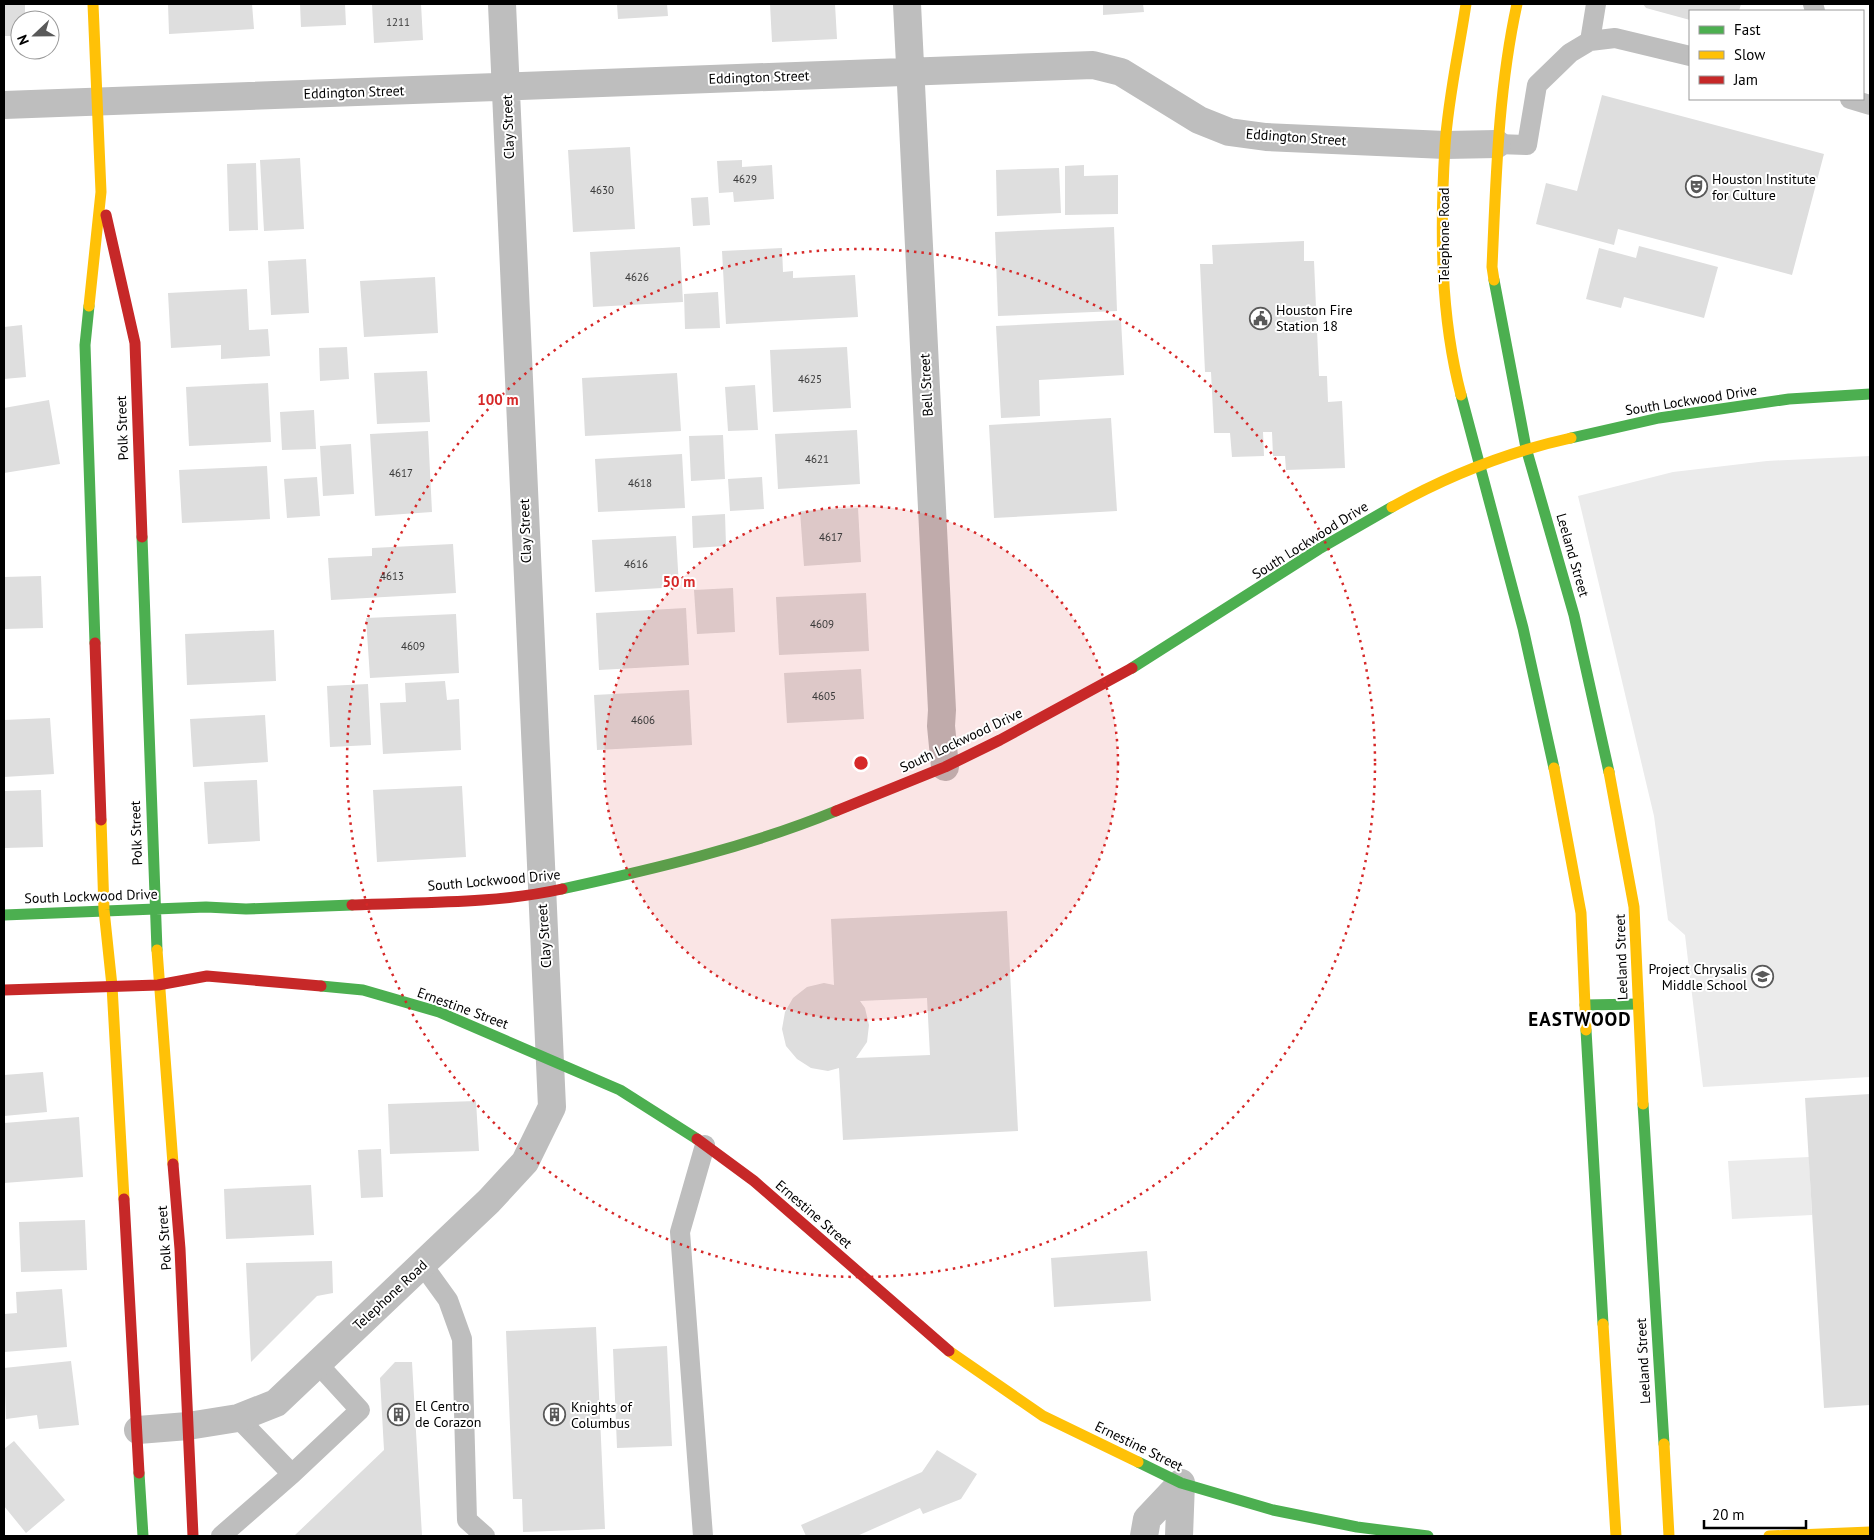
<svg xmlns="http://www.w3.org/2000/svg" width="1874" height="1540" font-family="'PT Sans',sans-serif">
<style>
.green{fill:#ebebeb}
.building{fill:#dedede;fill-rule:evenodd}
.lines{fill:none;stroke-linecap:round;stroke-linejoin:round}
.lane{stroke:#bebebe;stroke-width:20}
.street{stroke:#bebebe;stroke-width:28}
.fast{stroke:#4caf50;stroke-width:11}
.slow{stroke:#ffc107;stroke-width:11}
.jam{stroke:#c62828;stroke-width:11}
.ring{fill:none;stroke:#d62828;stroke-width:2.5;stroke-dasharray:2.5 5}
.labels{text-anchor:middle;stroke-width:4;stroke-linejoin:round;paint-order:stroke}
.number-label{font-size:11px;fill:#383838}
.street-label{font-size:14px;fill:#000;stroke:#fff}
.poi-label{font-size:14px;fill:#000;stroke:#fff;text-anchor:start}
.district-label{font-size:19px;font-weight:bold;letter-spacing:1px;fill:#000;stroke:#fff}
.centre{fill:#d62828;stroke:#fff;stroke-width:2.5}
.ring-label{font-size:15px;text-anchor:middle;font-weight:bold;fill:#d62828;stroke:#fff;stroke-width:4;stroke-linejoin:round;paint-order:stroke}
</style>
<rect width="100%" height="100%" fill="#fff"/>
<path class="green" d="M1870,456V1077L1703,1087L1685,935L1668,920L1654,816L1578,496L1673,472L1767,461Z
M1809,1157L1812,1215L1732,1219L1728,1161Z"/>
<path class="building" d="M4,4H25V20H20V36H4Z
M168,4H252L254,29L169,34Z
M300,4H345L346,25L301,27Z
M372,4H421L423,40L374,43Z
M617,4H667L668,16L618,19Z
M770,4H835L837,39L772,42Z
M1103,4H1143L1144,12L1103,15Z
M1643,4H1741L1739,11H1690V20L1646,8Z
M1602,95L1824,154L1792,275L1618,229L1614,245L1536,224L1546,183L1577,191Z
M630,147L635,229L573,232L568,150Z
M300,158L304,229L264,231L260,160Z
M742,160V167L772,165L774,199L734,202L733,192L719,193L717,161Z
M256,163L258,230L229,231L227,164Z
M1084,165V176L1118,175V214L1065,215V166Z
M1059,168L1061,213L997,216L996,170Z
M708,197L710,225L693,226L691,198Z
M1114,227L1117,311L998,316L995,232Z
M1304,241V261H1314L1319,376H1327L1328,402L1342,401L1345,468L1286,470L1285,456H1273L1272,432H1263L1264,456L1232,457L1230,433H1214L1211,372H1205L1200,264H1213L1212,245Z
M1639,246L1718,267L1704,318L1624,297L1621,308L1586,299L1599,248L1636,258Z
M680,247L683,302L593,307L590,252Z
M782,248L783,272L793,271V278L855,275L858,317L726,324L722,251Z
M306,259L309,313L271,315L268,261Z
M435,277L438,333L364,337L360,281Z
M247,289L249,330L268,329L270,356L221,359V345L171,348L168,293Z
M718,292L720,328L685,329L684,294Z
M1121,320L1124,375L1039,380L1040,416L1001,418L996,326Z
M22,325L26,377L4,379V327Z
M347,347L349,379L320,381L319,348Z
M847,347L851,408L773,412L770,350Z
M427,371L430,422L377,424L374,373Z
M677,373L681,431L585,436L582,378Z
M268,383L271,442L189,446L186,387Z
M755,385L758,430L728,431L725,387Z
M49,400L60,464L4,473V408Z
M314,410L316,449L282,450L280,412Z
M1111,418L1117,511L994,518L989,425Z
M857,430L860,484L778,489L775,434Z
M428,431L432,512L375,516L370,434Z
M723,435L725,479L691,481L689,436Z
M351,444L354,494L323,496L320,446Z
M682,454L685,508L598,512L595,459Z
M267,466L270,519L182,523L179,470Z
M317,477L320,516L287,518L284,479Z
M762,477L764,509L730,511L728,479Z
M858,508L861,562L804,566L800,511Z
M725,514L726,546L693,548L692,516Z
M676,536L679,587L595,592L592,540Z
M453,544L456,593L331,600L328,558L372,556V548Z
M41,576L43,628L4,629V577Z
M733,588L735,632L697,634L694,590Z
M866,593L869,651L779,655L776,597Z
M686,608L689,665L599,670L596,613Z
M456,614L459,673L370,678L366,618Z
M274,630L276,681L187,685L185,634Z
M861,669L864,719L787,723L784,673Z
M445,681L447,700L459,699L461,750L383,754L380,703L406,702L405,683Z
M368,684L371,745L330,747L327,686Z
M689,690L692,745L597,750L594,695Z
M265,715L268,762L193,767L190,719Z
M50,718L54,774L4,777V720Z
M257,780L260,841L208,844L204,782Z
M462,786L466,857L377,862L373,790Z
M41,790L43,847L4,848V791Z
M1007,911L1018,1131L843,1140L839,1068L828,1071L811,1068L797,1059L786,1046L782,1029L785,1012L793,998L807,987L824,983L834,985L831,919ZM927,998L930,1055L856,1058L867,1042L869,1025L865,1008L860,1001Z
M43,1072L47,1112L4,1116V1075Z
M1870,1094V1405L1824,1408L1805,1098Z
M476,1101L479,1151L390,1154L388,1104Z
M79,1117L83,1177L4,1183V1123Z
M381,1149L383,1197L361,1198L358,1150Z
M311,1185L314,1235L226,1239L224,1189Z
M85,1220L87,1270L21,1272L19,1222Z
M1147,1251L1151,1301L1054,1307L1051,1258Z
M332,1261L333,1293L317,1296L251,1362L246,1263Z
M62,1289L67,1347L4,1352V1314L17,1313L16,1292Z
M596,1327L605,1529L523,1532L522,1499H513L506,1331Z
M667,1346L672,1446L617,1448L613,1349Z
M71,1361L79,1425L39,1429L37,1415L6,1419L4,1368Z
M395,1362H412L422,1536H294L384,1450L380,1378Z
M14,1441L65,1500L26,1533L4,1506V1449Z
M937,1450L977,1474L961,1499L923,1514L920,1508L857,1536H806L801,1525L922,1472Z"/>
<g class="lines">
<path class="lane" d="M1813,4L1815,11
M1590,41L1596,4
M1850,99L1870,105
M1497,144L1527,145L1537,85L1570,53L1590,41L1615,38L1690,56
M422,1264L448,1300L462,1339L467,1520L485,1536
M238,1418L292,1474
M221,1536L292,1474L360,1410L317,1363
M703,1536L680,1232L705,1145"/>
<path class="street" d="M907,4L942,710L941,726L945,767
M4,105L1093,65L1121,72L1199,120L1229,132L1266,137L1445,145L1497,144
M138,1430L188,1426L238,1418L276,1403L489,1201L525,1162L552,1107L502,4
M1144,1536L1147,1519L1181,1483
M1179,1536L1181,1483"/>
<path class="fast" d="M1494,280L1526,448L1574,615L1609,772
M89,306L85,345L95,643
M1461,395L1523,628L1554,768
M1571,438L1659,418L1789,399L1870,394
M142,537L157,950
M1132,668L1319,549L1392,507
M562,889C654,869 748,847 836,811
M4,915L206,907L246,909L352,905
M321,986L363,990L439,1012L620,1090L697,1139
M1585,1005L1638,1004
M1586,1030L1603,1324
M1643,1104L1664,1444
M1138,1462L1181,1483L1273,1510L1357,1527L1428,1536
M139,1473L143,1536"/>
<path class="slow" d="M1494,280L1492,267C1496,179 1498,91 1517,4
M89,306L101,192L93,4
M1461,395C1440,315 1440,229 1445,146C1448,99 1459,51 1466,4
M1392,507C1449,475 1507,452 1571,438
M1554,768L1581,913L1586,1030
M1609,772L1634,907L1643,1104
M101,820L104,910L112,986L124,1199
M157,950L173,1164
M1603,1324L1616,1536
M949,1351L1043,1416L1138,1462
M1664,1444L1669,1536
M1769,1536L1870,1532"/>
<path class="jam" d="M106,215L135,343L142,537
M95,643L101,820
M836,811L945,767L1000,740L1132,668
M352,905C420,902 495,904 562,889
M4,990L158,985L207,976L321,986
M697,1139L754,1181L949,1351
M173,1164L180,1249L193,1536
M124,1199L139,1473"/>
</g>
<circle cx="861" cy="763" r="257" fill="#d62828" fill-opacity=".12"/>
<g class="ring">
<circle cx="861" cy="763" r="257"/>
<circle cx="861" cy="763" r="514"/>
</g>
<defs>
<symbol id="theatre-ring" viewBox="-11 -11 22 22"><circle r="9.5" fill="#fff" stroke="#595959" stroke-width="1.5"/><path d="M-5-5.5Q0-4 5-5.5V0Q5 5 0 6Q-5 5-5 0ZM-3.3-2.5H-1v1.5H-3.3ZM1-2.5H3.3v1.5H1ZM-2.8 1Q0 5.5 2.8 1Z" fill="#595959"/></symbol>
<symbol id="civic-ring" viewBox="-11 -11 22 22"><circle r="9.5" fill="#fff" stroke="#595959" stroke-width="1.5"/><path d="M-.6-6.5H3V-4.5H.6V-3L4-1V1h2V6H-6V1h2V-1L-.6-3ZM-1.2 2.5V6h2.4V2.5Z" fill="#595959"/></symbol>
<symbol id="school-ring" viewBox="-11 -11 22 22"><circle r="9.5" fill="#fff" stroke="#595959" stroke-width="1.5"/><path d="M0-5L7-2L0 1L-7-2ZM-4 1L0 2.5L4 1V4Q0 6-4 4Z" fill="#595959"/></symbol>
<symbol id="building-ring" viewBox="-11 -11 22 22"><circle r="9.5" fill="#fff" stroke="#595959" stroke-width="1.5"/><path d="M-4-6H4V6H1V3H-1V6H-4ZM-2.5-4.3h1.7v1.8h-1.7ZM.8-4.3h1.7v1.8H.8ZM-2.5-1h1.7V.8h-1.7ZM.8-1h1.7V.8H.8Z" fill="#595959"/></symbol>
</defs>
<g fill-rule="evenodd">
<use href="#theatre-ring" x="1684" y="174" width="25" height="25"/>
<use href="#civic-ring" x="1248" y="306" width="25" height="25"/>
<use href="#school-ring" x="1750" y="964" width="25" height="25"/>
<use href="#building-ring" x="386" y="1402" width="25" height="25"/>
<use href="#building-ring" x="542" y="1402" width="25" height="25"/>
</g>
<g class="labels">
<g class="number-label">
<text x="398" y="26">1211</text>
<text x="745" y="183">4629</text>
<text x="602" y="194">4630</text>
<text x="637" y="281">4626</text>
<text x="810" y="383">4625</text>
<text x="817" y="463">4621</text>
<text x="401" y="477">4617</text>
<text x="640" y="487">4618</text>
<text x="831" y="541">4617</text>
<text x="636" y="568">4616</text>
<text x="392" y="580">4613</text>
<text x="822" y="628">4609</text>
<text x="413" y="650">4609</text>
<text x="824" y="700">4605</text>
<text x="643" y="724">4606</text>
</g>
<g class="street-label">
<text transform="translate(759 77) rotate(-2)" y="5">Eddington Street</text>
<text transform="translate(354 92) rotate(-2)" y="5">Eddington Street</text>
<text transform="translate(508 127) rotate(-92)" y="5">Clay Street</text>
<text transform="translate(1296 137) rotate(4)" y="5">Eddington Street</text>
<text transform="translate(1444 235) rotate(-90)" y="5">Telephone Road</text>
<text transform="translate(926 385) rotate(-93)" y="5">Bell Street</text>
<text transform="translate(1691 400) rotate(-9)" y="5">South Lockwood Drive</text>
<text transform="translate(122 428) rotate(-92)" y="5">Polk Street</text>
<text transform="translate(525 531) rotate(-92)" y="5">Clay Street</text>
<text transform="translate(1310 540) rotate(-32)" y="5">South Lockwood Drive</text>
<text transform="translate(1573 555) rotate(74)" y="5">Leeland Street</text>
<text transform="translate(961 740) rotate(-25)" y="5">South Lockwood Drive</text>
<text transform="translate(136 833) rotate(-92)" y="5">Polk Street</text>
<text transform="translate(494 880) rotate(-5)" y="5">South Lockwood Drive</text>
<text transform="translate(91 896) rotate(-2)" y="5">South Lockwood Drive</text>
<text transform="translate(544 936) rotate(-94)" y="5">Clay Street</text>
<text transform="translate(1621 957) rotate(-92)" y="5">Leeland Street</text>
<text transform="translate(463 1008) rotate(20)" y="5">Ernestine Street</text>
<text transform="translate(814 1214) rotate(41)" y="5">Ernestine Street</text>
<text transform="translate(164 1238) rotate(-94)" y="5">Polk Street</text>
<text transform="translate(390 1295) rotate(-43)" y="5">Telephone Road</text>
<text transform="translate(1643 1361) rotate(-93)" y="5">Leeland Street</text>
<text transform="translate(1139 1446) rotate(26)" y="5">Ernestine Street</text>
</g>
<g class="poi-label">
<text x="1712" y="184">Houston Institute<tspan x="1712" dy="16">for Culture</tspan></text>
<text x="1276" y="315">Houston Fire<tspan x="1276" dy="16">Station 18</tspan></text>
<text x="1747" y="974" text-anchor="end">Project Chrysalis<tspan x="1747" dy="16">Middle School</tspan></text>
<text x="415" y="1411">El Centro<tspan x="415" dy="16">de Corazon</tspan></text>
<text x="571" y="1412">Knights of<tspan x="571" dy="16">Columbus</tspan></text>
</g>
<g class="district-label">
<text x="1580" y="1026">EASTWOOD</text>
</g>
</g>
<circle cx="861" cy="763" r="8" class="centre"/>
<g class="ring-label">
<text x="498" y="405">100 m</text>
<text x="679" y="587">50 m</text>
</g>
<rect width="1874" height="1540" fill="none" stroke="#000000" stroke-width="10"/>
<rect x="1689" y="10" width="175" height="90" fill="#ffffff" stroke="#999999"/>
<rect x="1699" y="26" width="25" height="8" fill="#4caf50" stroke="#999999"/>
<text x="1734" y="35" font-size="15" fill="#000000">Fast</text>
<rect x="1699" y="51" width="25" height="8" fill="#ffc107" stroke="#999999"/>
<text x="1734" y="60" font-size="15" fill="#000000">Slow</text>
<rect x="1699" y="76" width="25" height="8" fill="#c62828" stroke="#999999"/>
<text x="1734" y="85" font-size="15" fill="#000000">Jam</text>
<g transform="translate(35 35) rotate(248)"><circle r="24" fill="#ffffff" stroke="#999999"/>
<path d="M0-4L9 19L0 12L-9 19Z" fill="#595959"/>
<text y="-8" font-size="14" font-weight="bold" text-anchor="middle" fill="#000000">N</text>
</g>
<path d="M1704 1520v8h102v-8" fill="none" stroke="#000000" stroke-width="2.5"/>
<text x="1712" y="1520" font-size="15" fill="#000000" stroke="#ffffff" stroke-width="4" paint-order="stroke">20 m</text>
</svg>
